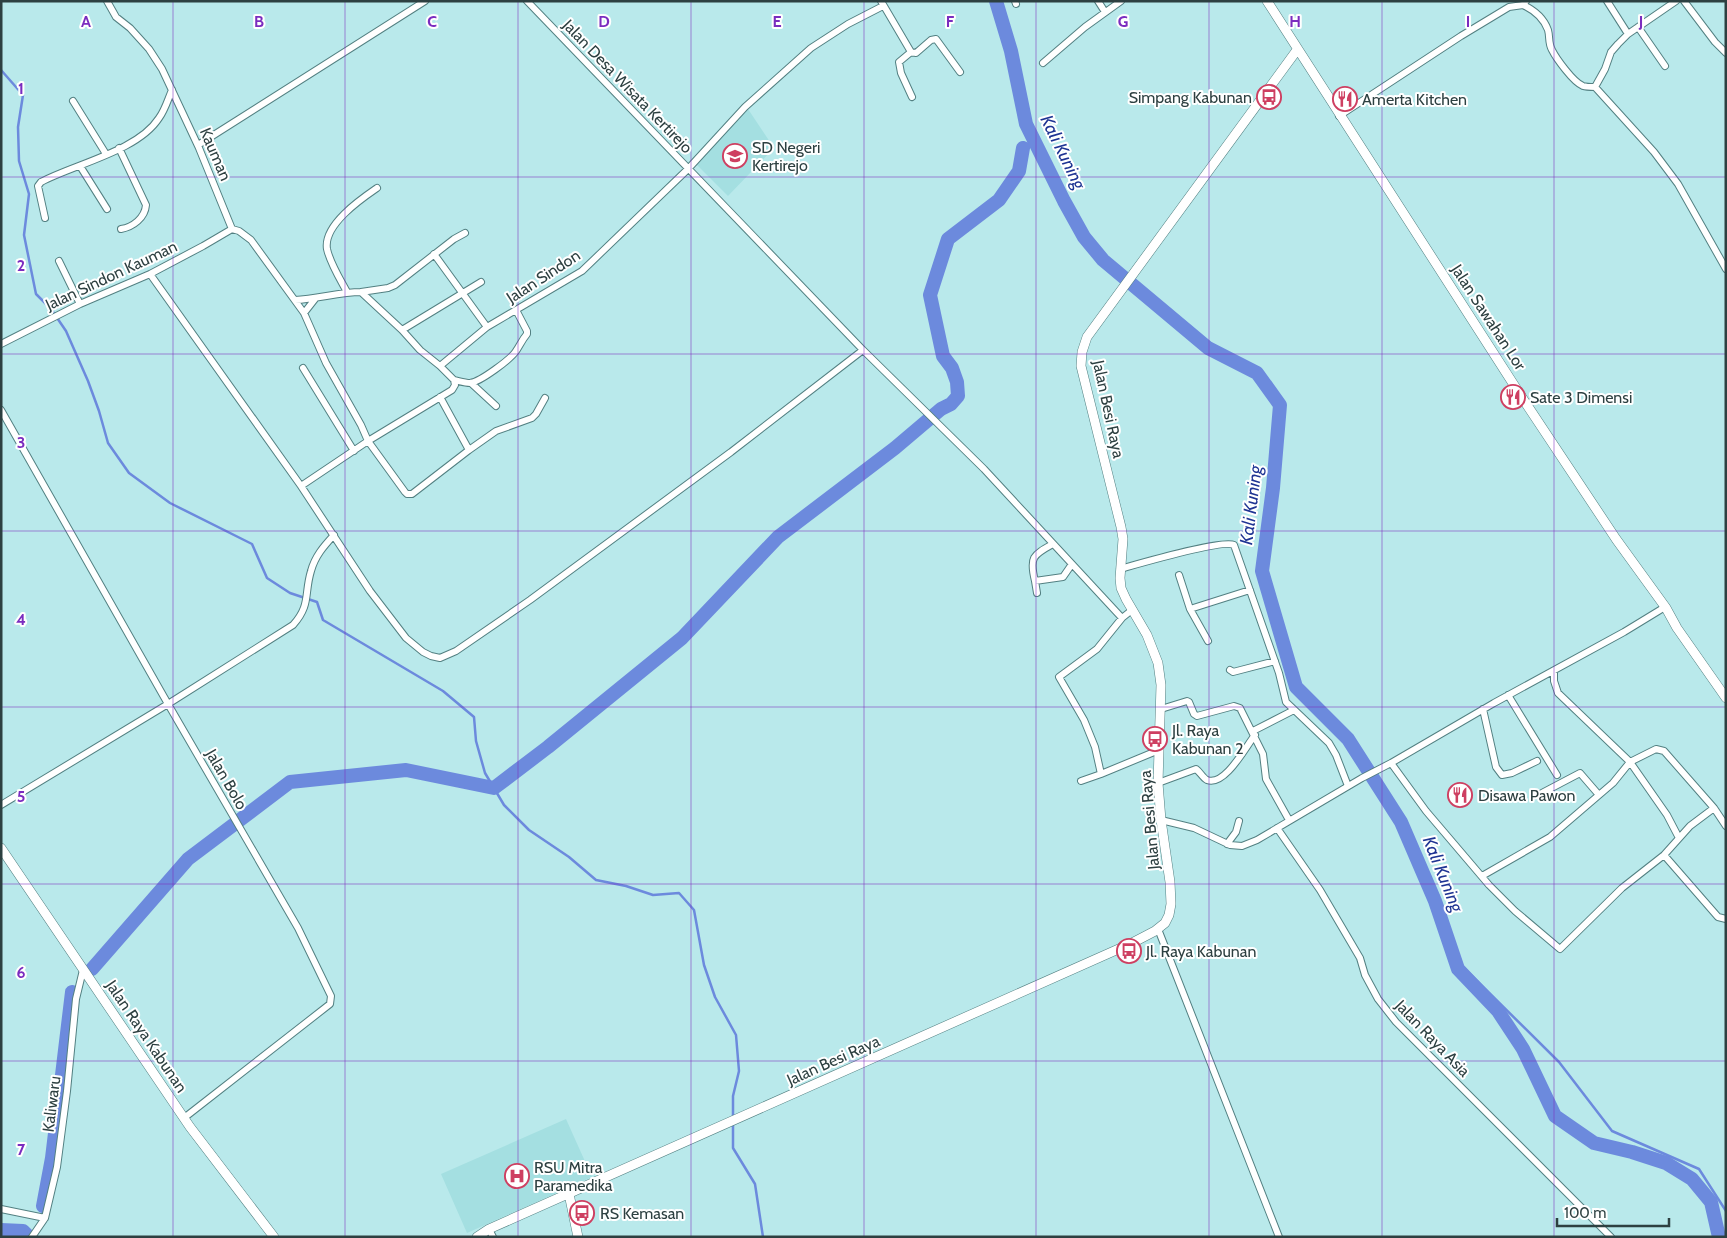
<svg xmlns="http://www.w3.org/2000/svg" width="1727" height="1238" font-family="Cabin,sans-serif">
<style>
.built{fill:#a4dfe1}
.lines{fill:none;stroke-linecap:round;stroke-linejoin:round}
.stream{stroke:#6c8add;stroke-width:2.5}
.river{stroke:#6c8add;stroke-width:14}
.street-casing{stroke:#538082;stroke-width:8}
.secondary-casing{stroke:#538082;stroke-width:10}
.street{stroke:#fff;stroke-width:6}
.secondary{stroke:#fff;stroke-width:9}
.grid{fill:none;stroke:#7b2cbf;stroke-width:1;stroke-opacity:0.55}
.labels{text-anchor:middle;stroke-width:4;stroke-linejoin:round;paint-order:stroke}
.street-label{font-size:16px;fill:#2d4041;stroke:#fff}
.poi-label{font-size:16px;fill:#2d4041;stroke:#fff;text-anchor:start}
.water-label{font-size:18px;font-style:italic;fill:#1e3493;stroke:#fff}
.grid-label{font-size:16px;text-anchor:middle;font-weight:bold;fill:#7b2cbf;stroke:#fff;stroke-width:4;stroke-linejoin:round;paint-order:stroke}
</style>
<rect width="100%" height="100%" fill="#b9e9eb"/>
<path class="built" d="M748,109L774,148L728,196L695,163Z
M566,1119L592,1177L467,1233L441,1174Z"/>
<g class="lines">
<path class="stream" d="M1,70L23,95L18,127L19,161L29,194L24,235L36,294L51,309L66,331L88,381L99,411L108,443L129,473L170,503L252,544L267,578L290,593L317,602L323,620L443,691L474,717L476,741L485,773L504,805L529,830L569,857L596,880L626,886L653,895L679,893L694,910L704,965L715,997L736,1035L739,1071L733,1096V1117
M1459,961L1462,966L1559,1062L1612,1131L1699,1169L1726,1211
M733,1123V1148L755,1184L763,1237"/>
<path class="river" d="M996,1L1011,51L1026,124L1064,201L1084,237L1103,260L1208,348L1257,373L1280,405L1273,488L1262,571L1296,687L1348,739L1401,822L1435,901L1458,969L1498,1011L1523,1049L1555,1116L1594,1143L1632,1152L1666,1163L1692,1179L1711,1202L1719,1237
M92,969L188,859L290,782L406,770L494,788L548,747L682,638L778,537L895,448L941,409L951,404L958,396L957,382L952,368L943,356L930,295L948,239L999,200L1019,171L1023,148
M43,1206L52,1158L72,992
M1,1230L23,1231L29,1237"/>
<defs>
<path id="street" d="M107,1L116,17L130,28L149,49L162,69L199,148L232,229L239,231L251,240L304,313L326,363L361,425L368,441L452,390L455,385L454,380L440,366L487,327L582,271L688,169L745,107L811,48L848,24L883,6
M527,1L863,350L984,469L1122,618L1132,610
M881,1L911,52
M1015,1L1016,4
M1098,1L1105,12
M1607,1L1628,34
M1676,1L1628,34L1618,44L1611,52L1605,69L1595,87L1654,152L1678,184L1726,269
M1684,1L1715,42L1726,53
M1523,5C1534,10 1544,19 1548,30C1550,37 1548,43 1552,50C1556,58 1573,82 1583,86C1586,87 1591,87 1595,87
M1638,27L1665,66
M1043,63L1085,27L1121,1
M912,97L901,73L899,62L911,52L916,53L931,40L936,39L960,72
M73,101L106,154
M1339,116L1461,36L1509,7L1523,5L1526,1
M198,145L425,1
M119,148L146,205C145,218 133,227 121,229
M80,166L107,209
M45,218L38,186L41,182C75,164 138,151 159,118C165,110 168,99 172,90
M434,254L487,327
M59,261L80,304
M150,274L301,486L370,591L406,638L423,652L431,656L440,658L456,651L530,600L731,452L863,350
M347,292C340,279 330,263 327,249C323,225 361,199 377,188
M361,292L388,288L395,285L454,239L465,233
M295,300C318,299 339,292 361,292L402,330L481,282
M304,313L315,299
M402,330L420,350L440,366
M1,344L80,304L150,274L203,246L232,229
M303,368L354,451
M454,380C459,381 465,383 470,383C480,382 511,359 516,351C520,345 522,340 527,334V331L516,310
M471,383L496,406
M440,397L469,450
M1,410L168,704L298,928L331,996L330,1004L184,1118
M301,486L368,441L405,492L407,494H412L469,450L496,431L532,418L536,414L545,398
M1120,569C1138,564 1223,539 1234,545L1279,673L1286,702L1329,743L1336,755L1348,786
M1179,575L1190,609L1250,590
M1035,581C1029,557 1033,555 1053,544
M1037,593L1035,581L1063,577L1072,564
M1190,609L1208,641
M1230,670L1233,672L1275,661
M1554,671V681L1558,693L1630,762L1656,749L1664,751L1714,808L1726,826
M1508,695L1557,775
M1161,709L1187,701L1189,702L1194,714L1197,716L1234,706L1240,708L1263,754L1266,779L1289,820
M1483,709L1496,767L1502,775L1512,773L1537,761
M1253,731L1294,710
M1391,763L1426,811L1489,885L1515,911L1560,949L1622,888L1664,855L1690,826L1714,808
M1101,774L1159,750
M1081,781L1101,774L1095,747L1084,720L1059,677L1097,649L1122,618
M1158,783L1196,769C1200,772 1203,778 1207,780C1225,787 1246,746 1255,735
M1542,793L1580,773L1599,795
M1,805L168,704L293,625C311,605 304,594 311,571C315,556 324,546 334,535
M1161,820L1194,828L1230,845L1242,846L1257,840L1362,778L1391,763L1494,703L1624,632L1665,607
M1277,828L1320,890L1360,958L1365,975L1378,999L1396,1022L1611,1237
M1227,844L1236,832L1239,821
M1664,855L1718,917L1726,919
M1482,876L1550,837L1613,783L1630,762L1667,815L1679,838
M1158,929L1279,1237
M1,1209L45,1218
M489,1229L493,1237
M32,1237L45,1218L57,1167L67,1091L76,999L83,970"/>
<path id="secondary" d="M1267,1L1523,399L1616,539L1666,608L1677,628L1726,698
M1,848L190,1127L274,1237
M569,1194L578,1237
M477,1237L489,1229L1132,943L1155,931L1165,923L1169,915L1171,904L1170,882L1161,820L1158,783L1161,685L1158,663L1147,635L1126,599L1121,588L1120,578L1123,539L1121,527L1081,366L1082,352L1087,337L1297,50"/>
</defs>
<use href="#street" class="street-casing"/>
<use href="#secondary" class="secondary-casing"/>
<use href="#street" class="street"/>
<use href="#secondary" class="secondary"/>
</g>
<path class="grid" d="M173,1V1237M345,1V1237M518,1V1237M691,1V1237M864,1V1237M1036,1V1237M1209,1V1237M1382,1V1237M1554,1V1237M1,177H1726M1,354H1726M1,531H1726M1,707H1726M1,884H1726M1,1061H1726"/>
<defs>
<symbol id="bus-ring" viewBox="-11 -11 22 22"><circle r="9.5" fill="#fff" stroke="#ce3f61" stroke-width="1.5"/><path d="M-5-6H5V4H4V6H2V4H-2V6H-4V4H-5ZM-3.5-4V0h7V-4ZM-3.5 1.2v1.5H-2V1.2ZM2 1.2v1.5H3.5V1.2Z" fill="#ce3f61"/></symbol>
<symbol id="restaurant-ring" viewBox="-11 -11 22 22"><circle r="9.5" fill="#fff" stroke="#ce3f61" stroke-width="1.5"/><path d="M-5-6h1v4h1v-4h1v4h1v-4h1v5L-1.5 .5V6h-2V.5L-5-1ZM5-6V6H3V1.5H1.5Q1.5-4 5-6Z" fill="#ce3f61"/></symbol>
<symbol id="school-ring" viewBox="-11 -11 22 22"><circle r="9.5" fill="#fff" stroke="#ce3f61" stroke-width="1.5"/><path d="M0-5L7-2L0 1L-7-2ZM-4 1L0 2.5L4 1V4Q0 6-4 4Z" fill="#ce3f61"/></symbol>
<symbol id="hospital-ring" viewBox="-11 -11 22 22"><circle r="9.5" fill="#fff" stroke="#ce3f61" stroke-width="1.5"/><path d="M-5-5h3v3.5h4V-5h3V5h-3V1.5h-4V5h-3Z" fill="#ce3f61"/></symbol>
</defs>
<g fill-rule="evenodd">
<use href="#bus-ring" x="1255" y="83" width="28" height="28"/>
<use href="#restaurant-ring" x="1331" y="85" width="28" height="28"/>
<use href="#school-ring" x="721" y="142" width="28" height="28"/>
<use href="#restaurant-ring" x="1499" y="383" width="28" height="28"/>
<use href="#bus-ring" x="1141" y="725" width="28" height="28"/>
<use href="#restaurant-ring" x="1446" y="781" width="28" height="28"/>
<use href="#bus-ring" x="1115" y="937" width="28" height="28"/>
<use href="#hospital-ring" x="503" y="1162" width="28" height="28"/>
<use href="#bus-ring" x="568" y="1199" width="28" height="28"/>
</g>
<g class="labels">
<g class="street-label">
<text transform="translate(628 86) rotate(46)" y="6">Jalan Desa Wisata Kertirejo</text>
<text transform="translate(216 154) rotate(67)" y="6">Kauman</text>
<text transform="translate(111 275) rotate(-25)" y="6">Jalan Sindon Kauman</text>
<text transform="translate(543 276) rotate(-33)" y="6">Jalan Sindon</text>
<text transform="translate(1489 317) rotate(57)" y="6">Jalan Sawahan Lor</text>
<text transform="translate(1109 409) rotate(78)" y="6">Jalan Besi Raya</text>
<text transform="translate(227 779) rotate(60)" y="6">Jalan Bolo</text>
<text transform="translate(1149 820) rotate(-95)" y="6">Jalan Besi Raya</text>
<text transform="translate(147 1036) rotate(56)" y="6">Jalan Raya Kabunan</text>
<text transform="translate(1433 1038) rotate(46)" y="6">Jalan Raya Asia</text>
<text transform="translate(833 1060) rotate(-24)" y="6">Jalan Besi Raya</text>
<text transform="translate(51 1104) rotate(-83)" y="6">Kaliwaru</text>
</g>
<g class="poi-label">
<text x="1252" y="103" text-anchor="end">Simpang Kabunan</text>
<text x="1362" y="105">Amerta Kitchen</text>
<text x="752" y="153">SD Negeri<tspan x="752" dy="18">Kertirejo</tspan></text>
<text x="1530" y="403">Sate 3 Dimensi</text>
<text x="1172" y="736">Jl. Raya<tspan x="1172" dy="18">Kabunan 2</tspan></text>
<text x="1478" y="801">Disawa Pawon</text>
<text x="1146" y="957">Jl. Raya Kabunan</text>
<text x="534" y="1173">RSU Mitra<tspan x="534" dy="18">Paramedika</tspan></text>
<text x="600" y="1219">RS Kemasan</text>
</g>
<g class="water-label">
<text transform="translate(1063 152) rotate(64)" y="6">Kali Kuning</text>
<text transform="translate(1251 505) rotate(-83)" y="6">Kali Kuning</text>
<text transform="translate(1443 874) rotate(68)" y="6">Kali Kuning</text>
</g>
</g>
<g class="grid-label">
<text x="86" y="27">A</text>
<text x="259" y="27">B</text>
<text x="432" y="27">C</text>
<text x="604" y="27">D</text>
<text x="777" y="27">E</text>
<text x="950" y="27">F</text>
<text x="1123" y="27">G</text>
<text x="1295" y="27">H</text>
<text x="1468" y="27">I</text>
<text x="1641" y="27">J</text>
<text x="21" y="94">1</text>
<text x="21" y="271">2</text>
<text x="21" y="448">3</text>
<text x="21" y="625">4</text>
<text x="21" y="802">5</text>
<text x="21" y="978">6</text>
<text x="21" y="1155">7</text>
</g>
<rect width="1727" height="1238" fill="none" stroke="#2d4041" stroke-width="5"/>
<path d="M1557 1218v8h112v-8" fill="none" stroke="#2d4041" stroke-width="2.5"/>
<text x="1564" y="1218" font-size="15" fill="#2d4041" stroke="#ffffff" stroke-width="4" paint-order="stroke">100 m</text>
</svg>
